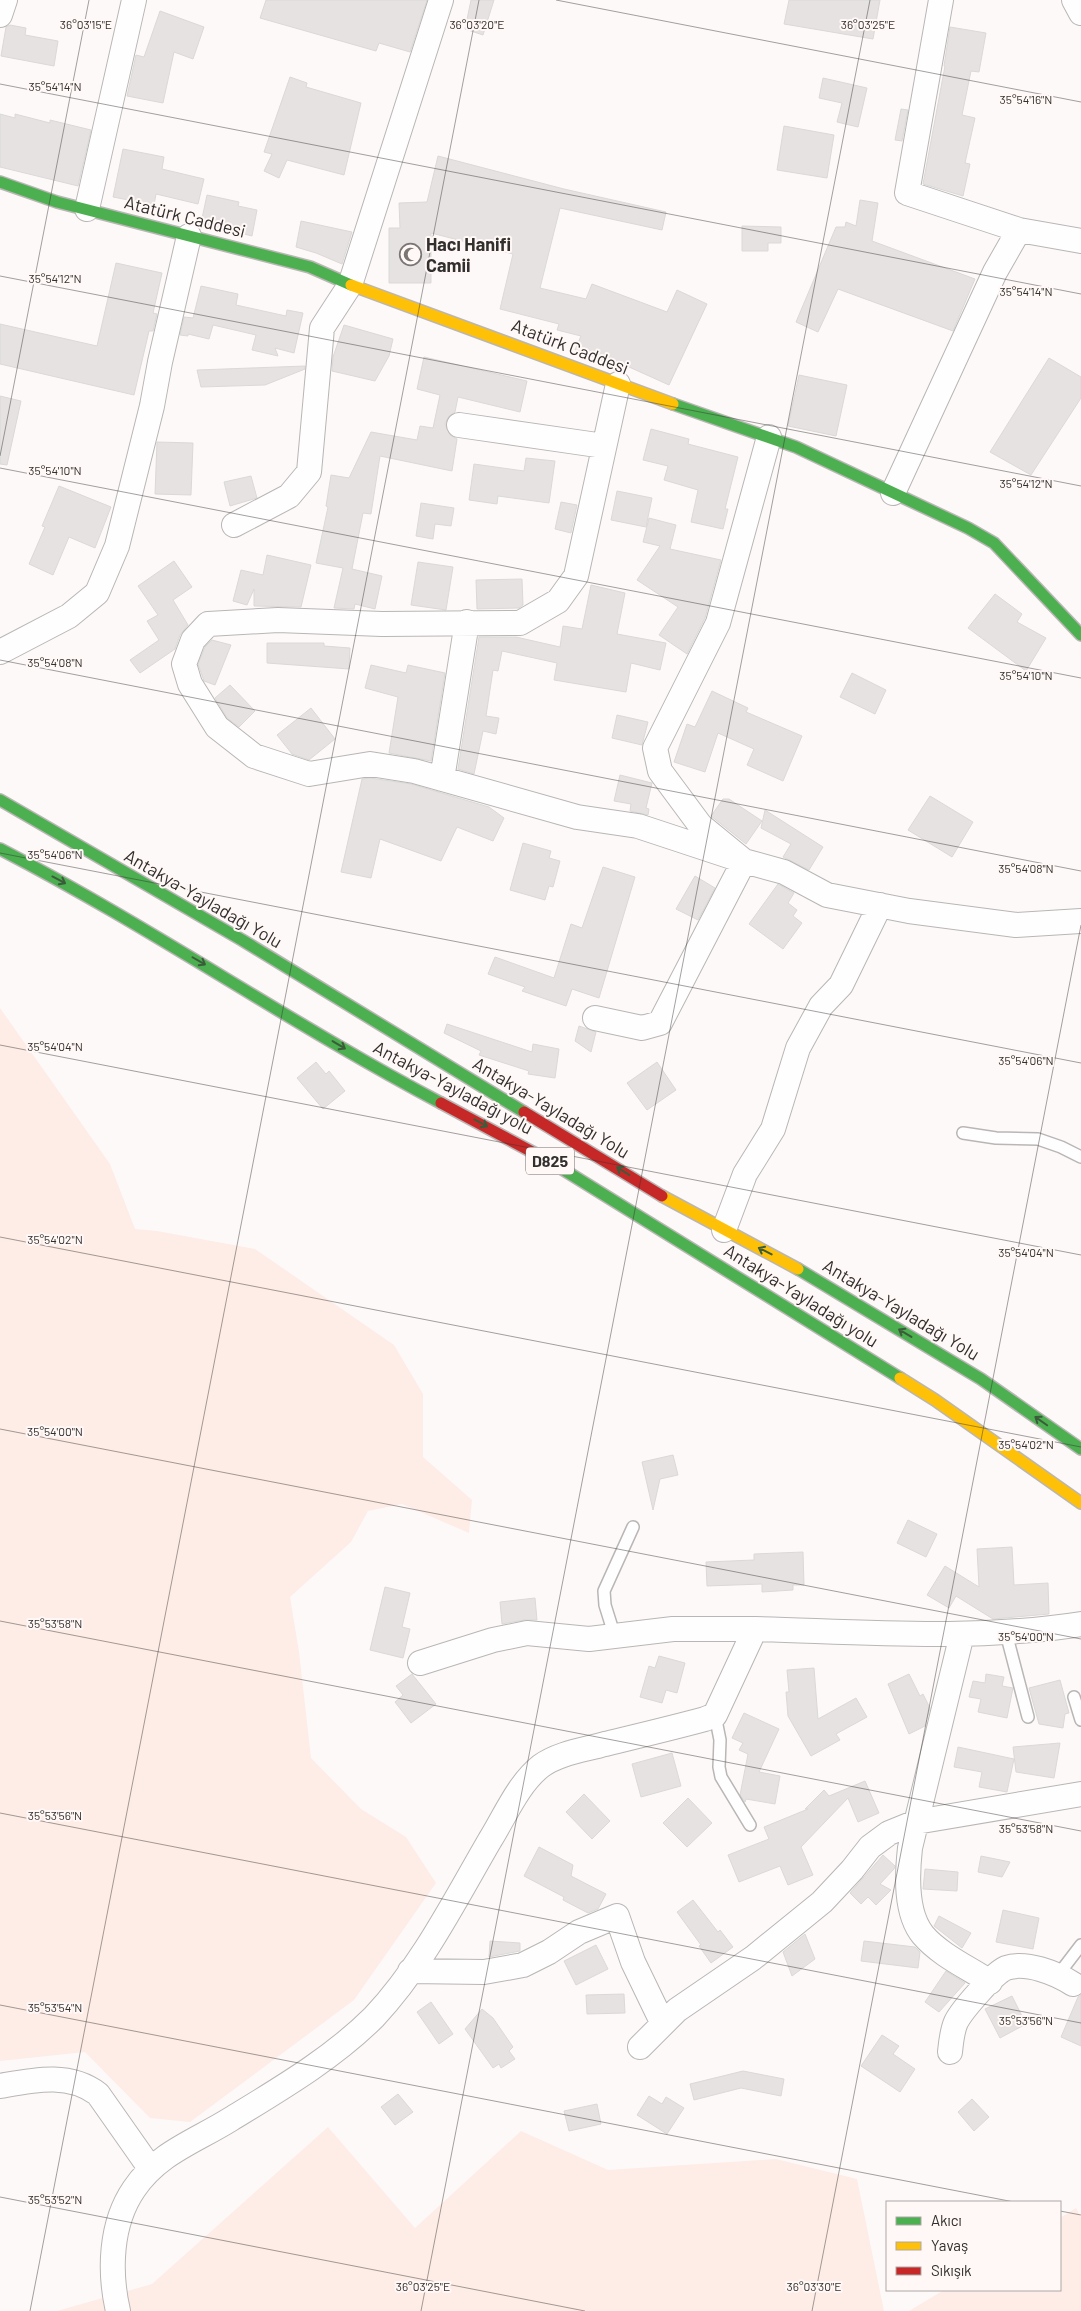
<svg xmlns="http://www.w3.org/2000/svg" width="1081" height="2311" font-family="Barlow,sans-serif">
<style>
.green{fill:#feece6}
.building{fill:#e5e2e1;stroke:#dbd9d8}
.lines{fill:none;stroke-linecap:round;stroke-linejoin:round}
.lane-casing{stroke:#b9b6b5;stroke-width:14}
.street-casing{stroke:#b9b6b5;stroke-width:26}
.fast-casing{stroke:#b9b6b5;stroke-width:14}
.slow-casing{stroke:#b9b6b5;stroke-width:14}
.jam-casing{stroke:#b9b6b5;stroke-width:14}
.lane{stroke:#fffefe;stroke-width:11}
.street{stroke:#fffefe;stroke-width:24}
.fast{stroke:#4caf50;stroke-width:11}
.slow{stroke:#ffc107;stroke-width:11}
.jam{stroke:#c62828;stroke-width:11}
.oneway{stroke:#3b5c3b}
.ticks{fill:none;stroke:#32302f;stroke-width:1;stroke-opacity:0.45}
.labels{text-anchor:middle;stroke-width:4;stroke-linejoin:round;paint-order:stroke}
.shield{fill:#fff8f6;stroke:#706c6b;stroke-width:1}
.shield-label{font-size:16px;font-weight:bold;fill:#32302f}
.street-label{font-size:18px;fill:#32302f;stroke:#fff8f6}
.poi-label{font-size:18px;font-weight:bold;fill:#32302f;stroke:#fff8f6;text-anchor:start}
.ticks-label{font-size:12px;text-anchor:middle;fill:#32302f;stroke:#fff8f6;stroke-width:4;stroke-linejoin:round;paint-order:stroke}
</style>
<rect width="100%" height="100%" fill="#fdf9f8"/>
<path class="green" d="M0,1008L110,1164L135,1229L157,1231L255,1249L394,1345L423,1394V1457L472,1500L469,1533L402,1504L368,1511L351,1542L290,1597L299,1652L311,1758L361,1809L406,1837L436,1883L354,2000L190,2122L150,2118L85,2052L0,2061Z
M328,2127L415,2228L521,2131L608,2170L776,2159L857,2179L884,2311H57L152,2284Z
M1076,2208L1081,2217V2311H909L944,2290H1060V2218Z"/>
<path class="building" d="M266,0H427L410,52L379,43L376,51L260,18Z
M471,0H494L483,35L465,29Z
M789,0H880L873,39L784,24Z
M160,11L204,27L193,59L174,52L163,103L127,96L136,55L144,57Z
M10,25L26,28L25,35L58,41L54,66L1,56L6,27Z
M950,27L986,33L979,72L971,71L962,115L975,118L965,163L970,164L963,196L923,184L945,66H944Z
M290,77L307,83L306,87L361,103L344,175L287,160L279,178L264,171L272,154L264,152Z
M823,78L867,88L858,127L837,122L842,103L819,98Z
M901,109L908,110L902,141L895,140Z
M0,114L15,118V114L50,123V120L91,130L78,186L0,167Z
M784,126L834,135L827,178L777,170Z
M123,149L164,157L162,169L204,179L198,204L156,194L154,205L113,197Z
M438,156L564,189L666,212L662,230L560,208L540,288L586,299L592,284L667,312L677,290L707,304L669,385L618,362L617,366L575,350L581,336L557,330L559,324L500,309L513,254L431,233V283H389V228H400L399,203L427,202Z
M207,195L239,202L238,206L257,210L252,236L201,223Z
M860,200L878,203L872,241L975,279L953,331L838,289L818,332L796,322L836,227H845L846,222L856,226Z
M301,221L352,232L342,264L316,253L296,247Z
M742,226L781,227V243H768V251H742Z
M116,263L162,273L153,313L157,314L153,331H149L134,395L0,364V324L97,346Z
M201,286L238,294L236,305L286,316L287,310L303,313L294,353L275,348L278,356L252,350L256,335L213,325L209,339L188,334V336L180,335L184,317L193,318Z
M344,325L393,339L389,356L375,381L332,371L333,357Z
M424,357L527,381L520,412L458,397L455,412L449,416L445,424L450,435L457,439L452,471L380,456L371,514L363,513L352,569L382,576L375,609L355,604L354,609L334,608L343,568L316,563L328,507L326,506L331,475L349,478L371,432L417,440L420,426L433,428L440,395L417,389Z
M1049,358L1081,377V398L1031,475L990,452Z
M305,366V369L265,385L201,387L197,370Z
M799,375L847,385L836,436L788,426Z
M0,396L21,401L7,465L0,464Z
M651,429L689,439L688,444L738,457L725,509H728L723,529L691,522L698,490L664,480L668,466L643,460Z
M157,442L193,443L191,495L155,494Z
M526,458L555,461L549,503L498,496L497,504L469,500L474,464L524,471Z
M251,476L257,498L230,506L224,482Z
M59,486L111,507L95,548L69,537L53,575L29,564L45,527L42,526Z
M617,491L652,498L646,527L611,520Z
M561,502L577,505L571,533L555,529Z
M421,503L454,508L451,526L435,524L433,539L416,536Z
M649,518L676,525L670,549L721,560L705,618L687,654L659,635L678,607L637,580L660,546L643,542Z
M267,555L311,565L301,607L254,606V589L247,605L233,601L241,570L263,575Z
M174,561L192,587L173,600L188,625L180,635L175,649L140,673L130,660L159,640L147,621L158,615L138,586Z
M418,562L453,567L446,610L411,605Z
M522,579L523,605L519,608L477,609L476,580Z
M591,585L625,593L617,634L666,643L660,670L631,663L626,692L554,680L557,663L502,651L498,671L493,670L486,716L499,718L496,734L483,731L474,774L458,769L479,637H516L560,647L563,626L582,629Z
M995,594L1022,614L1017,622L1046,638L1026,671L968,628Z
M212,640L231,645L215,685L204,681L198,664L205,647Z
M267,643H324V646L350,648L349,669L267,663Z
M371,665L406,673L408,665L445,673L431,761L389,753L398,697L365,688Z
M852,673L886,690L875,714L840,697Z
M230,685L255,711L239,727L227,718L215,698Z
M712,691L748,708L746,712L802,736L783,781L747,765L754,749L718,733L705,772L674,762L687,724L695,727Z
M311,708L335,739L309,760L292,754L277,735Z
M617,715L648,722L642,745L612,738Z
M620,775L652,783L646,808L649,809L648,815L630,811L631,804L614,801Z
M370,778L411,784L489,807L504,818L493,841L457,827L441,861L380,839L371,878L341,872L362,779Z
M930,796L973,822L952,857L908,830Z
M723,799H729L762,821L746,844L711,816Z
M765,810L823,847L809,870L783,857L791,844L761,828Z
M523,843L551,851L549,858L560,861L553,887L549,886L545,900L510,890Z
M603,867L635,877L599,998L572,989L566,1006L522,991L525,987L488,974L495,957L554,978L571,924L582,928Z
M695,876L715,888L698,920L676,909Z
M778,884L794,893L788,903L797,910L793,916L802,923L783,949L749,924Z
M447,1024L532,1052L533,1044L559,1049L555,1078L528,1074L529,1071L479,1055L481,1051L444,1033Z
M579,1026L596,1032L591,1052L575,1041Z
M316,1062L326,1074L329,1071L345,1091L323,1109L297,1078Z
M657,1062L676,1090L647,1110L627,1083Z
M673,1455L678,1475L660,1479L653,1510L642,1462Z
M908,1520L937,1534L926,1557L897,1543Z
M1012,1547L1014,1585L1048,1583L1049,1614L993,1619L956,1596L949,1608L927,1595L945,1566L979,1587L977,1549Z
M803,1552L804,1585H793V1590L762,1592V1584L707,1586L706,1562L754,1560V1554Z
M385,1587L410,1593L402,1627L410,1629L403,1658L370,1650Z
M535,1598L537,1620H524L502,1624L500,1602Z
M659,1656L685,1663L677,1693L666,1690L662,1703L640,1697L649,1666L655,1668Z
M814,1668L818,1719L856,1698L867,1717L836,1734L840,1740L811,1756L788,1716L786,1692H789L787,1670Z
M412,1674L436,1704L411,1723L395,1702L403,1695L396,1686Z
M909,1674L920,1696L923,1694L930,1708L925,1726L909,1734L888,1684Z
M986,1674L1004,1677L1002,1686L1013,1688L1007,1718L978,1712L981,1699L969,1697L973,1681L985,1683Z
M1060,1680L1069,1713L1065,1714L1063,1728L1039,1724L1029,1688Z
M744,1713L779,1729L759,1772L780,1776L775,1804L746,1799L745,1802L740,1795L748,1754L739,1750L743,1743L732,1738Z
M1060,1743L1054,1778L1016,1772L1013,1747Z
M958,1747L1014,1759L1007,1792L979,1787L982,1772L954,1767Z
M672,1753L681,1786L641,1797L632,1764Z
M865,1781L879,1813L858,1822L848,1798L801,1847L813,1875L788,1885L780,1866L739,1882L728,1855L769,1839L764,1827L808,1809H805L824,1790L829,1796Z
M584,1794L610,1821L592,1839L566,1812Z
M688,1798L712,1823L687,1847L663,1823Z
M539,1847L573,1865L571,1876L606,1894L598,1909L588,1913L563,1900L564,1897L524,1876Z
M883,1855L895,1866L894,1869L880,1884L891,1890L876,1905L868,1897L861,1904L850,1893Z
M981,1856L1010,1862L1002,1877L978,1872Z
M925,1869L958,1872L957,1891L923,1889Z
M693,1900L718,1932L720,1930L733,1947L711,1963L699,1946L701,1945L677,1912Z
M1003,1910L1039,1918L1033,1949L996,1942Z
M939,1916L971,1933L962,1948L934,1926Z
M805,1934L815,1959L792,1976L783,1952Z
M490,1941L520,1943V1951L489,1957Z
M864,1941L915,1947L920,1952L918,1968L861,1961Z
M596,1945L608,1969L576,1985L564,1961Z
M946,1971L965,1983L939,2012L925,2002Z
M624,1994L625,2013L587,2014L586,1995Z
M1081,1995V2046L1061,2037L1078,1997Z
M1012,1996L1026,2024L1000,2038L985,2009Z
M431,2002L453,2034L439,2044L417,2012Z
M482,2009L493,2018L513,2047L509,2051L515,2059L501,2068L499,2064L493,2068L465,2029Z
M882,2035L899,2046L893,2054L915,2069L900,2092L861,2066Z
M743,2071L784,2079L781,2096L741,2088L694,2100L690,2084Z
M398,2094L413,2112L395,2125L381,2107Z
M649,2096L662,2104L666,2097L684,2108L667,2134L637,2115Z
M972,2099L989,2117L974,2131L958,2112Z
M597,2104L601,2124L569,2131L564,2111Z"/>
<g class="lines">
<defs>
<path id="lane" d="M963,1133L996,1138L1038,1139L1061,1147L1081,1157
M1006,1633L1028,1717
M615,1637L605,1605L604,1591L633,1527
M1074,1697L1081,1720
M715,1715L720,1740L719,1767L721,1777L750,1825
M1058,1975L1081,1945"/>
<path id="street" d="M941,0L907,193L1019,230L1081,241
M1074,0L1081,13
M0,15L5,0
M87,209L134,0
M459,425L604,446
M769,437L718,623L655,748L660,771L700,825L744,861L784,872L827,895L909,911L1016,925L1081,921
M893,493L995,272L1019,230
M234,525L289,496L309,472L322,328L350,285L441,0
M0,652L69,616L97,593L117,546L152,406L160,362L189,236
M442,779L467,622
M595,1018L642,1028L660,1023L744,861L638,826L577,817L414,771L370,764L309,774L254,756L217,727L190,684L184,664L193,640L208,624L278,620L382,624L520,623L558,601L576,576L618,384
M724,1230L745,1174L773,1129L798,1048L821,1006L841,985L880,905
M962,1634L910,1848C907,1875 905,1913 923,1935C940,1955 969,1968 990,1982
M420,1663L493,1640L527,1633L589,1639L673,1629H755
M410,1971L484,1972L523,1965L549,1952L579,1932L617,1916L633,1962L663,2024
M640,2047L677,2010L753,1958L822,1902L852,1870L870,1847L889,1833L916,1822L1081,1794
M950,2052C951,2042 952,2031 956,2022C962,2010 994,1973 1006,1968C1026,1961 1056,1973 1073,1984
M0,2086C34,2080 69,2072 98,2094L150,2168
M118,2311C109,2272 110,2224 134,2189C158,2153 196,2141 231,2119C280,2089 333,2058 374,2017C422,1966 455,1900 490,1840C505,1816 518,1784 541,1766C559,1753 584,1750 605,1744C638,1736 672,1728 705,1719L715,1715L755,1629C863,1632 973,1641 1081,1624"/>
<path id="fast" d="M0,182L57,202L310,267L351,285
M673,404L796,447L968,528L994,543L1081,635
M0,800L242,940L524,1112
M0,849C151,927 291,1024 441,1103
M551,1162L900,1378
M798,1269L981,1379L1081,1449"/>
<path id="slow" d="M351,285L673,404
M662,1196L798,1269
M900,1378L935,1400L1081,1503"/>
<path id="jam" d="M441,1103L551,1162
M524,1112L662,1196"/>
</defs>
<use href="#lane" class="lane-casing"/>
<use href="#street" class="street-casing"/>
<use href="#fast" class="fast-casing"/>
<use href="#slow" class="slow-casing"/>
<use href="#jam" class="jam-casing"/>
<use href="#lane" class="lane"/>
<use href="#street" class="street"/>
<use href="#fast" class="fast"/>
<use href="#slow" class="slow"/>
<use href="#jam" class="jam"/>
</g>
<defs><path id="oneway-shaft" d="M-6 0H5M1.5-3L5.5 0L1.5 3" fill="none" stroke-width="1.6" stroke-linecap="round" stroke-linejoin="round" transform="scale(1.25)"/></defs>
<g class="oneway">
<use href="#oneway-shaft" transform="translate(59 880) rotate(28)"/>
<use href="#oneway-shaft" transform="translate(199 961) rotate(30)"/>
<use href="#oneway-shaft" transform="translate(339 1045) rotate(31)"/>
<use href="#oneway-shaft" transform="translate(481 1123) rotate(28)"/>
<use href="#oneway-shaft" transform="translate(623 1171) rotate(-148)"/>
<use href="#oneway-shaft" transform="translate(765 1251) rotate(-153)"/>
<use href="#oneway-shaft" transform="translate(905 1333) rotate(-149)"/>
<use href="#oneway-shaft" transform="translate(1041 1421) rotate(-145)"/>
</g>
<path class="ticks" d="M556,0L1081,102M0,84L1081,294M0,276L1081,486M0,456L89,0M0,468L1081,678M0,660L1081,871M0,853L1081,1063M0,1045L1081,1255M0,1237L1081,1447M0,1429L1081,1639M0,1621L1081,1831M0,1813L1081,2023M0,2005L1014,2202M0,2197L585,2311M1060,2211L1081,2215M30,2311L479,0M421,2311L870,0M812,2311L1081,925"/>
<defs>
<symbol id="mosque-ring" viewBox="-11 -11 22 22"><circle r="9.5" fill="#fff8f6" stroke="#797675" stroke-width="1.5"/><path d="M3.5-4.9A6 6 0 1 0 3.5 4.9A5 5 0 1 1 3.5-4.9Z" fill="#797675"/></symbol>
</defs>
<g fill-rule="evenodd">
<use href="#mosque-ring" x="398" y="242" width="25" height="25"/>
</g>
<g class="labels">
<rect class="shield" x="526" y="1147.5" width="48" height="27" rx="4"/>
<g class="shield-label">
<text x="550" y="1167">D825</text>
</g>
<g class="street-label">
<text transform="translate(185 217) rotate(14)" y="6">Atatürk Caddesi</text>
<text transform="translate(570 347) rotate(21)" y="6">Atatürk Caddesi</text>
<text transform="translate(203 899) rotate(30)" y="6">Antakya-Yayladağı Yolu</text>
<text transform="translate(453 1088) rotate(28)" y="6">Antakya-Yayladağı yolu</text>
<text transform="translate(551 1108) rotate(31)" y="6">Antakya-Yayladağı Yolu</text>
<text transform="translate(801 1296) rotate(32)" y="6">Antakya-Yayladağı yolu</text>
<text transform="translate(901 1310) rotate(31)" y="6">Antakya-Yayladağı Yolu</text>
</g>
<g class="poi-label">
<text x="426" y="251">Hacı Hanifi<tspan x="426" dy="21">Camii</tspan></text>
</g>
</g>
<g class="ticks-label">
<text x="86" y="29">36°03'15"E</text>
<text x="477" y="29">36°03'20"E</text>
<text x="868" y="29">36°03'25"E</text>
<text x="55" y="91">35°54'14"N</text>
<text x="1026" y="104">35°54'16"N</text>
<text x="55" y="283">35°54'12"N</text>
<text x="1026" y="296">35°54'14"N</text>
<text x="55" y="475">35°54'10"N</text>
<text x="1026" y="488">35°54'12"N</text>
<text x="55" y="667">35°54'08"N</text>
<text x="1026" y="680">35°54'10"N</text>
<text x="55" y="859">35°54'06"N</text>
<text x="1026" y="873">35°54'08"N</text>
<text x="55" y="1051">35°54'04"N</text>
<text x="1026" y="1065">35°54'06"N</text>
<text x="55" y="1244">35°54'02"N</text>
<text x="1026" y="1257">35°54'04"N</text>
<text x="55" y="1436">35°54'00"N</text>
<text x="1026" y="1449">35°54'02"N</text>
<text x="55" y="1628">35°53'58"N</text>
<text x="1026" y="1641">35°54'00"N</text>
<text x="55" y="1820">35°53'56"N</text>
<text x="1026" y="1833">35°53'58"N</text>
<text x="55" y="2012">35°53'54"N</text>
<text x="1026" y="2025">35°53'56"N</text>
<text x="55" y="2204">35°53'52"N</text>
<text x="423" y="2291">36°03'25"E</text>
<text x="814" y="2291">36°03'30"E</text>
</g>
<rect x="886" y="2201" width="175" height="90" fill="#fff8f6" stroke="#ada8a6"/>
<rect x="896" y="2217" width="25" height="8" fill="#4caf50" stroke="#ada8a6"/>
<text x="931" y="2226" font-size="15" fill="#32302f">Akıcı</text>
<rect x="896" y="2242" width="25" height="8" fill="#ffc107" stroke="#ada8a6"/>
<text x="931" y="2251" font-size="15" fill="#32302f">Yavaş</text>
<rect x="896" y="2267" width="25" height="8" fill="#c62828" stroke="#ada8a6"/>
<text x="931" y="2276" font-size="15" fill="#32302f">Sıkışık</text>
</svg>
